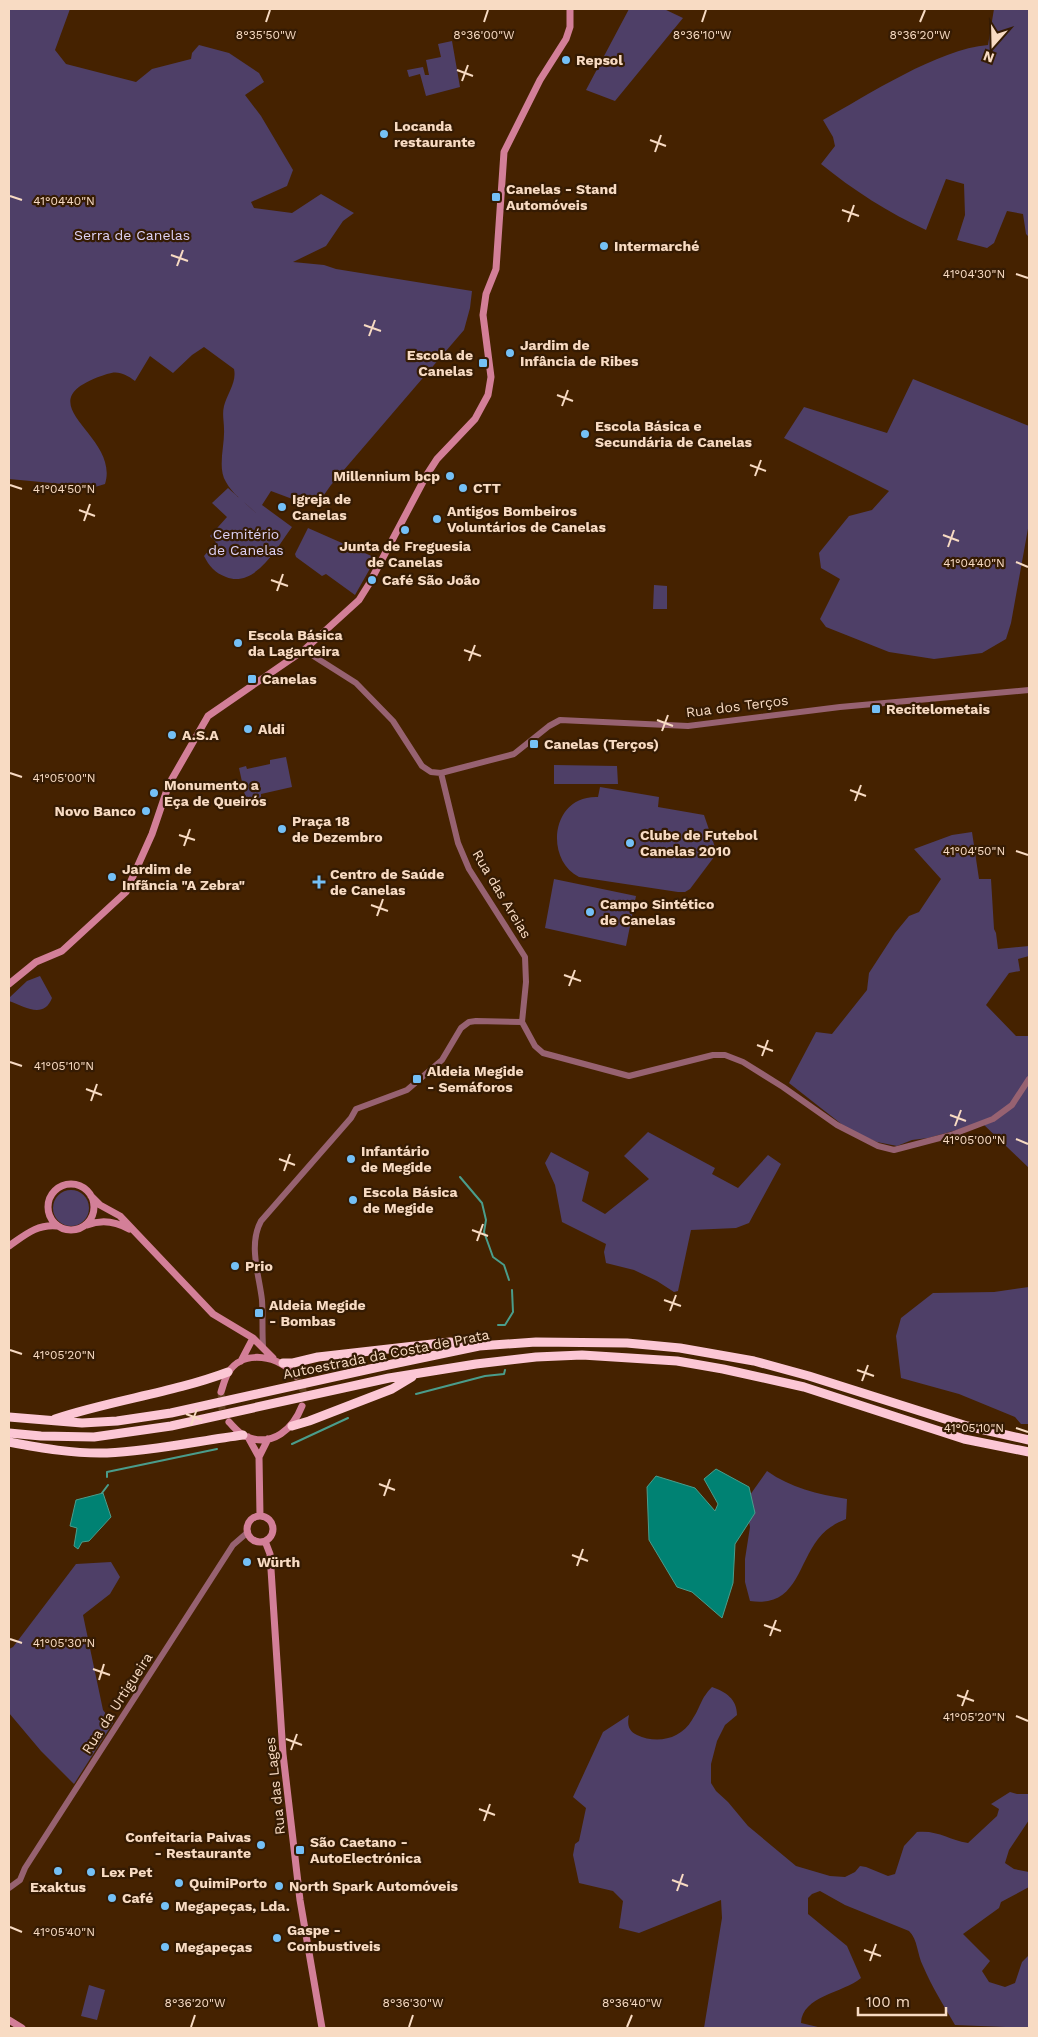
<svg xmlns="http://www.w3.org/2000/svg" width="1038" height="2037" font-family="'Work Sans',sans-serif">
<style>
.green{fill:#4e3f67}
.water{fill:#008273;stroke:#4a9d8b}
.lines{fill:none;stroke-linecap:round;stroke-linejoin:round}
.stream{stroke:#4a9d8b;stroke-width:2}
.secondary-tunnel{stroke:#603e1d;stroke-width:7;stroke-dasharray:7 3.5;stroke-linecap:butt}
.tertiary{stroke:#976271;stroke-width:6}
.secondary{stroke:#d37f98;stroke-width:7}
.motorway{stroke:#fcc7d5;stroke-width:9}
.ticks{fill:none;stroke:#f8dbc3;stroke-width:2}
.poi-dot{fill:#74c0f6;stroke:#351b03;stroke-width:2}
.labels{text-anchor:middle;stroke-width:4.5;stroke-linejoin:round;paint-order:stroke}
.poi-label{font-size:14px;font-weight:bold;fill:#f8dbc3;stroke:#351b03;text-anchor:start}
.park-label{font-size:14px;fill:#ded2f6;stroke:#351b03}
.street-label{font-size:14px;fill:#f8dbc3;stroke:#351b03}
.ticks-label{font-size:12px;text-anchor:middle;fill:#f8dbc3;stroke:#351b03;stroke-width:4.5;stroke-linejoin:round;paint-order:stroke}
</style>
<rect width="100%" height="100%" fill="#452200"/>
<path class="green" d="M9,9H70L55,50L66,64L136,82L152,69L191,59L192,53L199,45L229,53L259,73L264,82L245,95L261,116L293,170L287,186L251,202L254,208L292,213L321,194L354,213L343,221L326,246L293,262L324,265L336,269L472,291L470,308L464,330L331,485L316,506L305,501L303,503L271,491L262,505L292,527C278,546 255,589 226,577C215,573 209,566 204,556L216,542L210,536L227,517L212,503L228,488L256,513C246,503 233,495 226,482C217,468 225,445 224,429C224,421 222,414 224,406C227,394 237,382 234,369L204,347L192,355L173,373L150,356L135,381C126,374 118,370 107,374C18,403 121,433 105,484L95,487L9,479Z
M629,9H664L683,18L615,101L586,90Z
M994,9H1029V237L1026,234L1023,214L1007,211L994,243L987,248L957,240L965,215L964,184L946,179L926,230C889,213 853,190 821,164L835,146L833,137L823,120C868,95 938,49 988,45Z
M452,41L460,87L426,96L420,74L409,77L407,70L423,67L425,75H429L426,60L441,57L438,44Z
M913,379L1029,426V523L1011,623L1006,639L982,653L934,659L889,652L826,627L820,619L840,579L821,568L819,553L849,516L872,510L889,491L784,438L804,407L887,433Z
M308,528L376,558L355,595L326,574L322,576L296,557L295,554Z
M654,585L667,586V609H653Z
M286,757L292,787L261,794V798L246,800L239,768L246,766L247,769L270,764V760Z
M554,765L617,766L618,784H554Z
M600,787L659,797L658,807L704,815L717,853L690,889L685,892H678L579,877C544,859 551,795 598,797Z
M972,832L979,879H991L994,929L996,933L998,949L1029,946V956L1018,959L1020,971L1009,973L986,1005L1016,1036H1029V1168L982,1123L928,1138L912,1140L897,1146L877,1142L849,1130L789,1083L816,1032L832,1034L867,990L869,973L895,933L909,916L919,912L941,879L914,849L952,835Z
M554,879L636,896L626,946L545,928Z
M40,976L52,998C44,1019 25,1007 9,1001V998L27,981Z
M648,1132L715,1168L712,1174L738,1188L768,1155L781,1164L749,1223L736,1228L691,1230L678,1291L674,1292L657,1281L634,1270L606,1263L604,1252L606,1244L562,1222L555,1185L545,1163L551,1152L589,1172L582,1201L605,1214L649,1179L624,1156Z
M53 1208a18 18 0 1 1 36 0a18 18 0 1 1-36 0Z
M1029,1287V1424H1021L1015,1417L959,1394L901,1378L896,1336L901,1318L933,1293L994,1292Z
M767,1471C791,1488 817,1494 847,1499L846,1519C834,1524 826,1529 818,1539C797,1566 796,1608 750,1601L745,1582V1559L750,1527L745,1502Z
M111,1562L120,1577L110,1594L83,1615L103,1710L113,1723L74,1784L41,1751L9,1713V1649L13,1647L76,1564Z
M712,1687C726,1692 737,1699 737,1715L725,1725L717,1741L711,1764V1783L716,1791L728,1802L748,1826L796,1866L830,1876L845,1877L855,1872L860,1866L866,1867L888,1876L895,1874L904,1846L917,1832C939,1830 948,1840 968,1843L997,1816L999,1809L991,1804L1010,1792L1017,1794H1029V1820L1009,1850L1005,1863L1014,1869L1029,1872V1887L1001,1902L999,1908L963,1934L990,1961L982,1971L989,1982L1005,1987L1015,1983L1022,1962L1029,1955V2028L955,2025C944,2006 932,1987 923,1966C917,1954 918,1940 909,1931L845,1905L820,1891L812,1894L808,1898V1914L847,1946L861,1978C843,1993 802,1996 801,2023L822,2028H704L722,1918L721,1900L639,1933L619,1928L623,1901L613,1891L579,1883L573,1855L575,1844L579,1841L586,1808L573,1797L603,1732L629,1715C627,1724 628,1731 637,1735C656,1744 680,1740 692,1720C701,1707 700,1699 712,1687Z
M89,1985L105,1990L97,2020L81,2016Z"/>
<path class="water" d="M716,1469L749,1487L755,1513L735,1544L733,1583L722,1618L692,1592L677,1587L649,1540L647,1487L656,1476L695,1488L715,1511L718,1504L704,1479Z
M103,1493L111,1517L89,1541L82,1542L78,1549L74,1546L77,1528L70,1526L76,1500Z"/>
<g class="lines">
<path class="stream" d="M460,1177L482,1203L486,1220L484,1232L493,1257L504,1265L509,1280
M498,1325H505L513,1312L512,1290
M416,1394L485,1376L504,1374L505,1370
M292,1444L348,1418
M107,1477V1472L217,1449
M102,1493L108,1485"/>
<path class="secondary-tunnel" d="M296,1376L303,1390V1401
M221,1392L222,1409L226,1418"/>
<path class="tertiary" d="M304,650L356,683L393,721L422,766L431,772L441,773L514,754L549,726L560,720L688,726L840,707L1029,690
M441,773L458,843L469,869L525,957L526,982L522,1022L535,1046L543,1053L629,1076L713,1055H725L743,1062L783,1087L837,1125L878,1146L894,1150L951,1135L993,1119L1012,1105L1029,1079
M263,1347C262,1331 263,1316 262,1300C259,1274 248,1245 261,1221L351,1118L356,1109L407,1090L442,1060L461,1028L469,1022L476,1021L522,1022
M9,1888L20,1880L25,1868L233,1545L248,1532"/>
<path class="secondary" d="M9,984L36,962L62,951L126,892L152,834L169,784L208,716L304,650L359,600L369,584L426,476L437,459L475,419L488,395L491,377L483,315L486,294L496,269L504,152L540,80L566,39L570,27V9
M48 1207a23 23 0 1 1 46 0a23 23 0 1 1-46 0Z
M91,1196L100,1205L120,1216L213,1314L253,1338L273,1358
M87,1225C102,1219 115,1221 129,1229
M9,1246C25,1235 37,1224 57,1226
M241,1361L253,1338
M221,1392C223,1386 225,1378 228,1373C243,1348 281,1356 296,1376
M229,1422C234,1427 240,1435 247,1437C273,1447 293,1429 302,1406
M248,1437L259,1457
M260,1516L259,1457L268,1439
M247 1529a13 13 0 1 1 26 0a13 13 0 1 1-26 0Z
M265,1541L270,1554L283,1754L300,1900L322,2028
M9,2020L22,2028"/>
<path class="motorway" d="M283,1363H293L318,1357L450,1342L472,1345
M9,1417L82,1423L117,1421L171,1413L388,1365L479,1346L536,1342L627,1343L680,1348L754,1361L809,1376L967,1426L1029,1440
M55,1419C112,1400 172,1393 228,1372
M292,1426L309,1421L392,1389L412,1377
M9,1433L41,1436L94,1437L171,1426L389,1378L476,1364L536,1357L582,1355L677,1361L723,1369L804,1387L964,1439L1029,1452
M9,1442C41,1448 74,1454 107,1453C153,1451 198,1441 243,1435"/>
</g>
<path class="ticks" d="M266,22L270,10M484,22L488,10M702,22L706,10M920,22L925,10M457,70L473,76M462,81L468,65M650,140L666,146M655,152L661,135M10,196L22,200M842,210L859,216M848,222L854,205M171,255L188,261M177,266L183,250M1016,274L1028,278M364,325L381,331M369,336L375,320M557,395L573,401M562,406L568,390M750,465L766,471M755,476L761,460M10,485L22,489M79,510L95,516M84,521L90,504M943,535L959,541M948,547L954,530M1016,562L1028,567M271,580L288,586M277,591L283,574M464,650L481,656M469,661L475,645M657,720L673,726M662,731L668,715M10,773L22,777M850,790L866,796M855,801L861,785M179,835L195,840M184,846L190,829M1016,851L1028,855M371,905L388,911M377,916L383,899M564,975L581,981M569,986L575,970M757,1045L773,1051M762,1056L768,1040M10,1062L22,1066M86,1089L102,1095M91,1101L97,1084M950,1115L966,1121M955,1126L961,1110M1016,1139L1028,1144M279,1159L295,1165M284,1171L290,1154M472,1230L488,1236M477,1241L483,1224M664,1300L681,1306M670,1311L676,1295M10,1350L22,1354M857,1370L874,1376M862,1381L868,1365M186,1414L202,1420M191,1425L197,1409M1016,1428L1028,1432M379,1484L395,1490M384,1496L390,1479M572,1555L588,1561M577,1566L583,1549M764,1625L781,1631M770,1636L776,1620M10,1639L22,1643M93,1669L110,1675M99,1680L104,1664M957,1695L974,1701M962,1706L968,1690M1016,1716L1028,1721M286,1739L302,1745M291,1750L297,1734M479,1809L495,1815M484,1821L490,1804M672,1880L688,1886M677,1891L683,1874M10,1927L22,1932M864,1950L881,1956M870,1961L876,1944M191,2027L195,2015M409,2027L413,2015M627,2027L632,2015"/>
<g class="poi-dot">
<circle cx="566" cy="60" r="5"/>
<circle cx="384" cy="134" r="5"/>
<rect x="491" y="192" width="10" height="10" rx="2.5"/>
<circle cx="604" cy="246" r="5"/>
<circle cx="510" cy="353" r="5"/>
<rect x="478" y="358" width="10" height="10" rx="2.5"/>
<circle cx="585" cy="434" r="5"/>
<circle cx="450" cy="476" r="5"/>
<circle cx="463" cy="488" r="5"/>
<circle cx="282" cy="507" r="5"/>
<circle cx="437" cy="519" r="5"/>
<circle cx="405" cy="530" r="5"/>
<circle cx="372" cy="580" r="5"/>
<circle cx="238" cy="643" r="5"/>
<rect x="247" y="674" width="10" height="10" rx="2.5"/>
<rect x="871" y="704" width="10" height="10" rx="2.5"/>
<circle cx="248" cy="729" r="5"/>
<circle cx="172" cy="735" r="5"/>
<rect x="529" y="739" width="10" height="10" rx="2.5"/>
<circle cx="154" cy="793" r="5"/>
<circle cx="146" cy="811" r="5"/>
<circle cx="282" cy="829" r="5"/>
<circle cx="630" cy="843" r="5"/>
<circle cx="112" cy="877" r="5"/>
<path d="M316.5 874.5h5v5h5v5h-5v5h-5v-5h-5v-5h5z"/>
<circle cx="590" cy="912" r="5"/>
<rect x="412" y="1074" width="10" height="10" rx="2.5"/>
<circle cx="351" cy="1159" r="5"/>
<circle cx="353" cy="1200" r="5"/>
<circle cx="235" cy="1266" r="5"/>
<rect x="254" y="1308" width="10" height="10" rx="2.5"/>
<circle cx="247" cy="1562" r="5"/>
<circle cx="261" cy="1845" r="5"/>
<rect x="295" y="1845" width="10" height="10" rx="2.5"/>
<circle cx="58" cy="1871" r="5"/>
<circle cx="91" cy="1872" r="5"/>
<circle cx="179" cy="1883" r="5"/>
<circle cx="279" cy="1886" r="5"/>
<circle cx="112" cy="1898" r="5"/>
<circle cx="165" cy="1906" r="5"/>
<circle cx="277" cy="1938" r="5"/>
<circle cx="165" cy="1947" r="5"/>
</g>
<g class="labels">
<g class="poi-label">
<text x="576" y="65">Repsol</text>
<text x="394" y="131">Locanda<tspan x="394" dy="16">restaurante</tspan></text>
<text x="506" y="194">Canelas - Stand<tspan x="506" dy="16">Automóveis</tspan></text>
<text x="614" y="251">Intermarché</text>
<text x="520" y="350">Jardim de<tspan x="520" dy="16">Infância de Ribes</tspan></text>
<text x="473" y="360" text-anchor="end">Escola de<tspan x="473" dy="16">Canelas</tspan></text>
<text x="595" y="431">Escola Básica e<tspan x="595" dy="16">Secundária de Canelas</tspan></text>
<text x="440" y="481" text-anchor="end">Millennium bcp</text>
<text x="473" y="493">CTT</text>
<text x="292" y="504">Igreja de<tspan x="292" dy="16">Canelas</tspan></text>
<text x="447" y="516">Antigos Bombeiros<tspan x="447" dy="16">Voluntários de Canelas</tspan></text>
<text x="405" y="551" text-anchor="middle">Junta de Freguesia<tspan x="405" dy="16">de Canelas</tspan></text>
<text x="382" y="585">Café São João</text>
<text x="248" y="640">Escola Básica<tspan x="248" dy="16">da Lagarteira</tspan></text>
<text x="262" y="684">Canelas</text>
<text x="886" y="714">Recitelometais</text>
<text x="258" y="734">Aldi</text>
<text x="182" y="740">A.S.A</text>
<text x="544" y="749">Canelas (Terços)</text>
<text x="164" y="790">Monumento a<tspan x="164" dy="16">Eça de Queirós</tspan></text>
<text x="136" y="816" text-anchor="end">Novo Banco</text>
<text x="292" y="826">Praça 18<tspan x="292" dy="16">de Dezembro</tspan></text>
<text x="640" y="840">Clube de Futebol<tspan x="640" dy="16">Canelas 2010</tspan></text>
<text x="122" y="874">Jardim de<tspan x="122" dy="16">Infãncia "A Zebra"</tspan></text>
<text x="330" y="879">Centro de Saúde<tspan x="330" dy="16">de Canelas</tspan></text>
<text x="600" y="909">Campo Sintético<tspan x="600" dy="16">de Canelas</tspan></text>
<text x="427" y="1076">Aldeia Megide<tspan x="427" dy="16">- Semáforos</tspan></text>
<text x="361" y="1156">Infantário<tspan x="361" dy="16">de Megide</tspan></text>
<text x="363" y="1197">Escola Básica<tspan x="363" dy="16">de Megide</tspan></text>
<text x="245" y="1271">Prio</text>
<text x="269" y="1310">Aldeia Megide<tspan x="269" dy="16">- Bombas</tspan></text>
<text x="257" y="1567">Würth</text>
<text x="251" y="1842" text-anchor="end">Confeitaria Paivas<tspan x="251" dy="16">- Restaurante</tspan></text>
<text x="310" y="1847">São Caetano -<tspan x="310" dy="16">AutoElectrónica</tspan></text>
<text x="101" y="1877">Lex Pet</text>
<text x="189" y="1888">QuimiPorto</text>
<text x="289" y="1891">North Spark Automóveis</text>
<text x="58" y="1892" text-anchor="middle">Exaktus</text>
<text x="122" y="1903">Café</text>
<text x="175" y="1911">Megapeças, Lda.</text>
<text x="287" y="1935">Gaspe -<tspan x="287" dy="16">Combustiveis</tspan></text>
<text x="175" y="1952">Megapeças</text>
</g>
<g class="park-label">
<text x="132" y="240">Serra de Canelas</text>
<text x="246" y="539">Cemitério<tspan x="246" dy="16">de Canelas</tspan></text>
</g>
<g class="street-label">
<text transform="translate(737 706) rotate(-7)" y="5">Rua dos Terços</text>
<text transform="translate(502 894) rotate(59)" y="5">Rua das Areias</text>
<text transform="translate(386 1354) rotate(-11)" y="5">Autoestrada da Costa de Prata</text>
<text transform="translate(117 1703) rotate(-57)" y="5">Rua da Urtigueira</text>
<text transform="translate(275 1786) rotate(-96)" y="5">Rua das Lages</text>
</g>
</g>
<g class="ticks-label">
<text x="266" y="39">8°35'50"W</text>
<text x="484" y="39">8°36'00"W</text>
<text x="702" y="39">8°36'10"W</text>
<text x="920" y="39">8°36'20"W</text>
<text x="64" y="205">41°04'40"N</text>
<text x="974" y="278">41°04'30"N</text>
<text x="64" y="493">41°04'50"N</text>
<text x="974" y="567">41°04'40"N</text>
<text x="64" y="782">41°05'00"N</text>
<text x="974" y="855">41°04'50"N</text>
<text x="64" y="1070">41°05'10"N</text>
<text x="974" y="1144">41°05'00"N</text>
<text x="64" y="1359">41°05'20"N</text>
<text x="974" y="1432">41°05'10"N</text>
<text x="64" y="1647">41°05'30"N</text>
<text x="974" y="1721">41°05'20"N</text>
<text x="64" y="1936">41°05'40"N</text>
<text x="195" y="2007">8°36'20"W</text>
<text x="413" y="2007">8°36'30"W</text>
<text x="632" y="2007">8°36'40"W</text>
</g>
<rect width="1038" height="2037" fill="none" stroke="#f8dbc3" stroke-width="20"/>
<g transform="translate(993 45) rotate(200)" stroke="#351b03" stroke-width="4" paint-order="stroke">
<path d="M0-4L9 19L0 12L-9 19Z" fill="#f8dbc3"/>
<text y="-8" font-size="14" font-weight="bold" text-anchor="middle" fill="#f8dbc3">N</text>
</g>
<path d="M858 2007v8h88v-8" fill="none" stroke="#f8dbc3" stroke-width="2.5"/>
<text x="866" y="2007" font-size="15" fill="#f8dbc3" stroke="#351b03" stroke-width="4" paint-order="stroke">100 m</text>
</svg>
